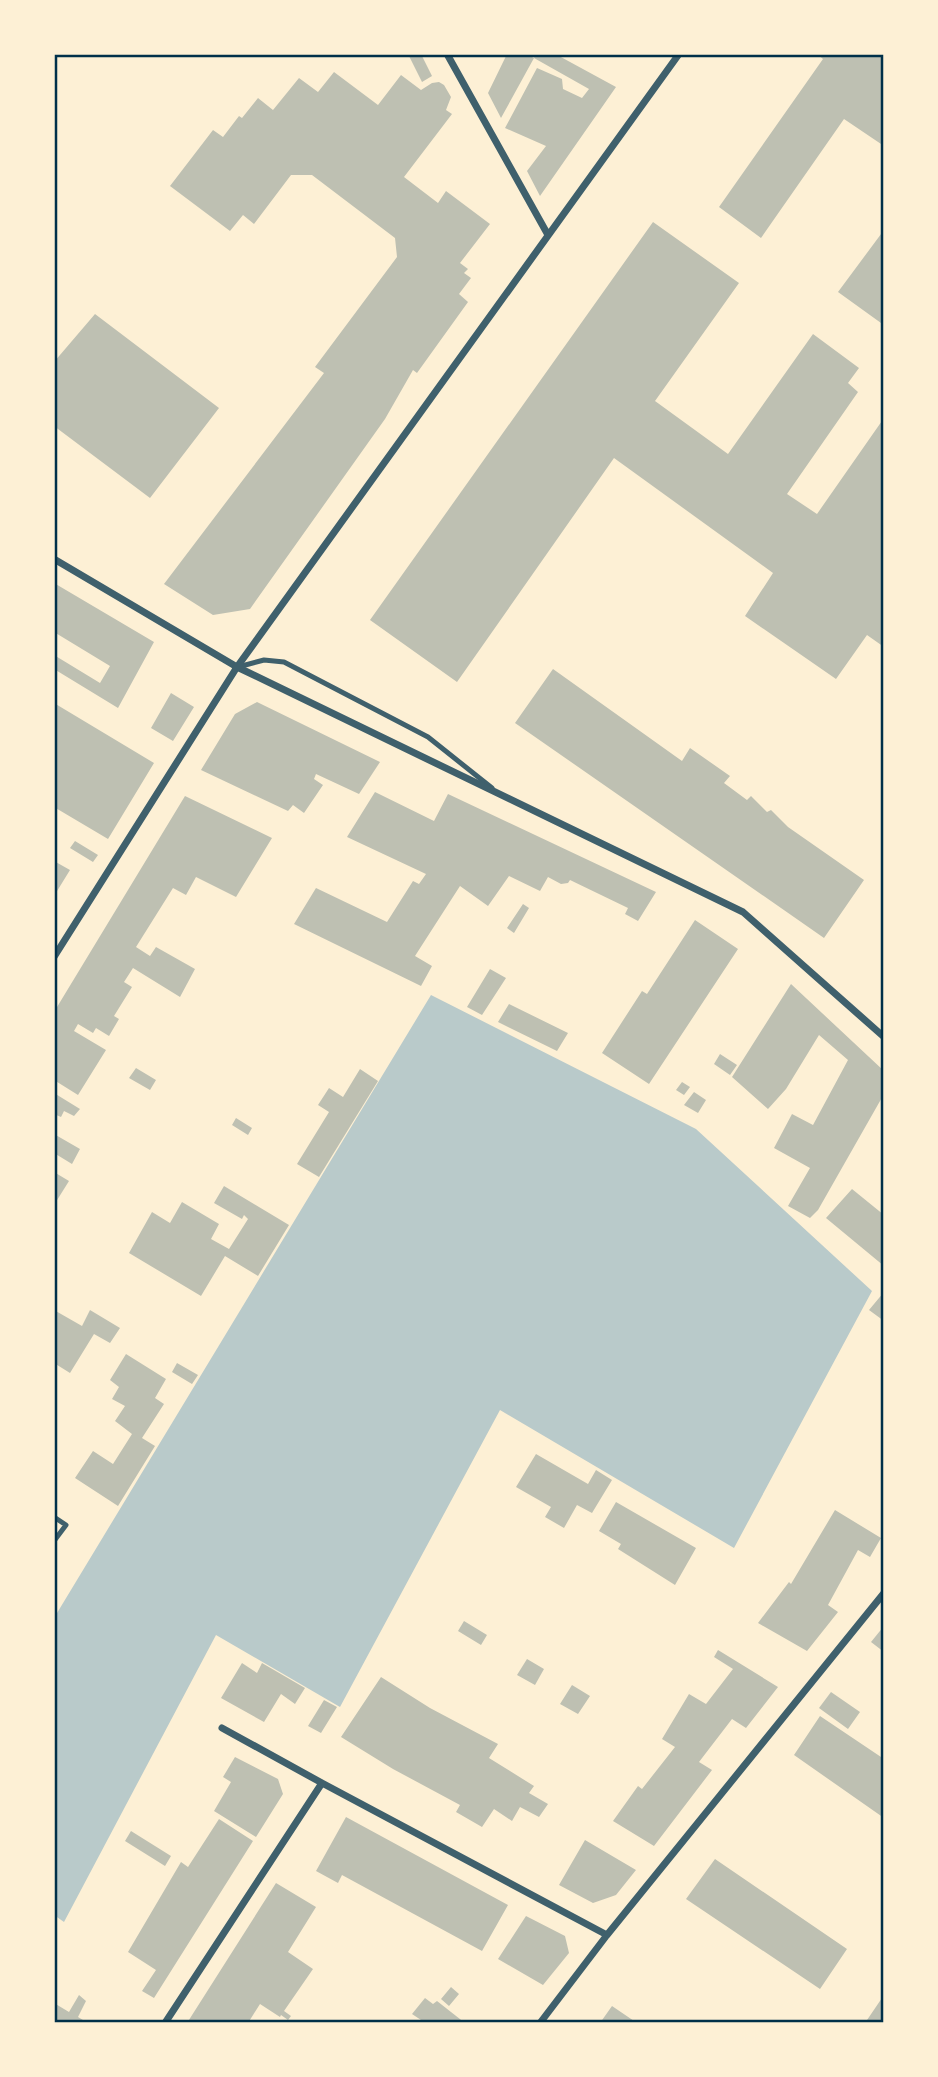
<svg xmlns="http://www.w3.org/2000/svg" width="938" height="2077" font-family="'Source Sans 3',sans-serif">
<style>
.green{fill:#b9caca}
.building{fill:#bec0b2}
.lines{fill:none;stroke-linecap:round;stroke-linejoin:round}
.service{stroke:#3f606c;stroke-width:5}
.minor{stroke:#3f606c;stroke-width:7}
.neatline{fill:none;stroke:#003049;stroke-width:2.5}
</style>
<rect width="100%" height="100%" fill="#fdf0d5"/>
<path class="green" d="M431,995L696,1129L872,1291L734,1548L500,1410L340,1707L216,1635L64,1922L54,1915V1618Z"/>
<path class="building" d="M413,54H421L432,76L422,82L409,56Z
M507,54H526L534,58L501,118L488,93Z
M536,54H560L559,56L616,87L540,196L527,171L546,146L505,128L537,68L562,79L563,89L582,98L589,89L534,58Z
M817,54H884V146L844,119L761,238L719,207L823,59Z
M334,72L378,105L401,75L421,90L432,83L439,82L444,85L451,97L446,110L452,114L404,177L438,203L446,191L490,224L460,263L468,269L464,273L471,278L459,294L468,302L417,373L413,370L385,419L250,609L213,615L164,584L324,373L315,367L397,257L395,238L312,175H291L254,224L243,215L230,231L170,186L213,130L223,137L239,116L242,118L258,98L273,110L299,78L318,92Z
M653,222L739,283L655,401L728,454L813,334L859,368L848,383L858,392L787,494L817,514L884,418V647L867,635L836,679L745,616L773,573L614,458L457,682L370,620Z
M884,230V319L881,323L838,292Z
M95,314L219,408L150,498L54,426V362Z
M54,583L154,642L118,708L54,669V655L100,683L110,666L54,632L57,623L54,622Z
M553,669L682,761L690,748L730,776L724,783L747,800L751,796L767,812L771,810L788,827L864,880L824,938L515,723Z
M171,693L194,707L173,741L151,728Z
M257,702L380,762L359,794L316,774L314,779L323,785L304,813L293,805L288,811L201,770L235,714Z
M54,703L154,763L108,839L54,807Z
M375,792L434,821L448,794L656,892L638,921L625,914L628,908L570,880L568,883L561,884L548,877L540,891L509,876L488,906L460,886L415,956L432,966L421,986L294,924L316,888L387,922L413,881L419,884L426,874L347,837Z
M185,796L272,838L236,897L196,877L186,895L173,888L136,947L150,956L156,947L195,969L180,997L133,968L124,982L132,987L114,1016L119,1019L109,1036L96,1028L93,1033L78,1024L74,1031L106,1050L78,1095L54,1080V1012Z
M75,841L98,855L93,862L70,848Z
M54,861L70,870L54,896Z
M523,904L529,908L514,933L507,928Z
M695,920L738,949L649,1084L602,1053L642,991L647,994Z
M490,969L506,978L482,1015L467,1007Z
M791,984L884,1071V1094L818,1210L810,1218L788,1206L810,1168L774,1148L792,1114L813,1125L848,1060L819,1035L786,1089L768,1109L732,1077Z
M509,1004L568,1033L557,1051L498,1022Z
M720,1054L737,1065L730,1075L714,1064Z
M136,1068L156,1080L150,1090L129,1078Z
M360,1069L378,1081L319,1177L297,1164L329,1112L318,1105L329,1088L343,1097Z
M682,1082L690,1087L684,1095L676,1090Z
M694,1092L706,1100L698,1113L684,1105Z
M54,1093L80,1109L74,1116L64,1111L61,1117L54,1114Z
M236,1118L252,1128L248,1135L232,1125Z
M54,1134L80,1149L72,1164L54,1153Z
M54,1172L69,1181L54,1205Z
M224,1186L289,1225L258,1276L225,1256L201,1296L129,1253L152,1212L170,1223L182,1202L219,1224L211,1239L229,1249L248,1219L244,1215L242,1219L214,1203Z
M852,1189L884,1215V1266L826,1218Z
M884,1292V1321L869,1310Z
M54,1310L82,1326L90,1310L120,1328L110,1343L94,1334L70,1373L54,1363Z
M126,1354L166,1379L155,1398L164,1404L142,1438L155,1446L118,1506L75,1478L93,1451L113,1464L132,1434L115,1421L125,1406L112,1399L119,1387L110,1380Z
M177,1363L198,1375L192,1384L172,1372Z
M536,1454L588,1484L596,1470L612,1480L592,1513L577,1505L564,1528L545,1517L551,1507L516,1487Z
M616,1502L696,1548L675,1585L618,1549L621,1544L599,1531Z
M835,1510L881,1538L870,1557L858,1550L828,1605L838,1612L807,1651L758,1623L789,1582L791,1584Z
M464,1621L487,1635L481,1645L458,1631Z
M884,1626V1652L871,1642Z
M718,1650L778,1687L746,1728L732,1719L699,1762L712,1770L654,1846L613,1821L638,1786L642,1789L675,1747L662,1739L689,1694L706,1704L733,1669L714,1657Z
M527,1659L544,1669L535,1685L517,1675Z
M242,1663L257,1673L262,1663L305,1688L295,1704L281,1694L264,1722L221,1698Z
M381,1677L430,1708L498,1744L489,1758L534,1786L529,1793L548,1804L539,1817L520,1807L512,1821L494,1809L482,1827L456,1812L460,1805L393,1769L341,1737Z
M572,1685L590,1696L578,1714L560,1704Z
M831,1692L860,1712L848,1729L819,1708Z
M324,1700L337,1707L321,1733L308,1726Z
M820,1716L884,1759V1818L794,1755Z
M235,1757L278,1779L283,1794L256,1837L214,1811L231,1782L223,1777Z
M346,1817L508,1905L482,1951L342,1875L338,1883L316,1871Z
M219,1819L253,1841L154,1998L142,1991L156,1970L128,1952L181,1862L188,1867Z
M131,1831L171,1856L165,1866L125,1841Z
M585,1840L636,1870L616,1895L593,1903L559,1885Z
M715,1859L847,1949L820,1989L686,1899Z
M276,1883L316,1907L288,1952L313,1969L284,2011L291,2016L288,2020L281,2015L280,2017L260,2004L248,2023H187Z
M526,1916L565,1936L569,1953L543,1985L498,1959Z
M451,1987L459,1994L449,2006L441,1999Z
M79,1995L86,2001L78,2017L88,2023H54V2003L69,2012Z
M884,1995V2023H865Z
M425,1998L433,2004L437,2001L465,2023H419L421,2020L412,2014Z
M612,2006L637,2023H600Z"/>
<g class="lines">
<path class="service" d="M238,667L264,660L284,662L428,737L492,788
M54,1517L66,1525L54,1541"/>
<path class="minor" d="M447,54L548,235
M54,559L237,667L743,912L884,1037
M54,957L237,667L679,54
M222,1728L322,1783
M165,2023L322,1783L607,1935
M540,2023L607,1935L884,1593"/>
</g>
<rect width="938" height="2077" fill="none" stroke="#fdf0d5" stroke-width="112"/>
<rect x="56" y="56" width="826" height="1965" class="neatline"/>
</svg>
